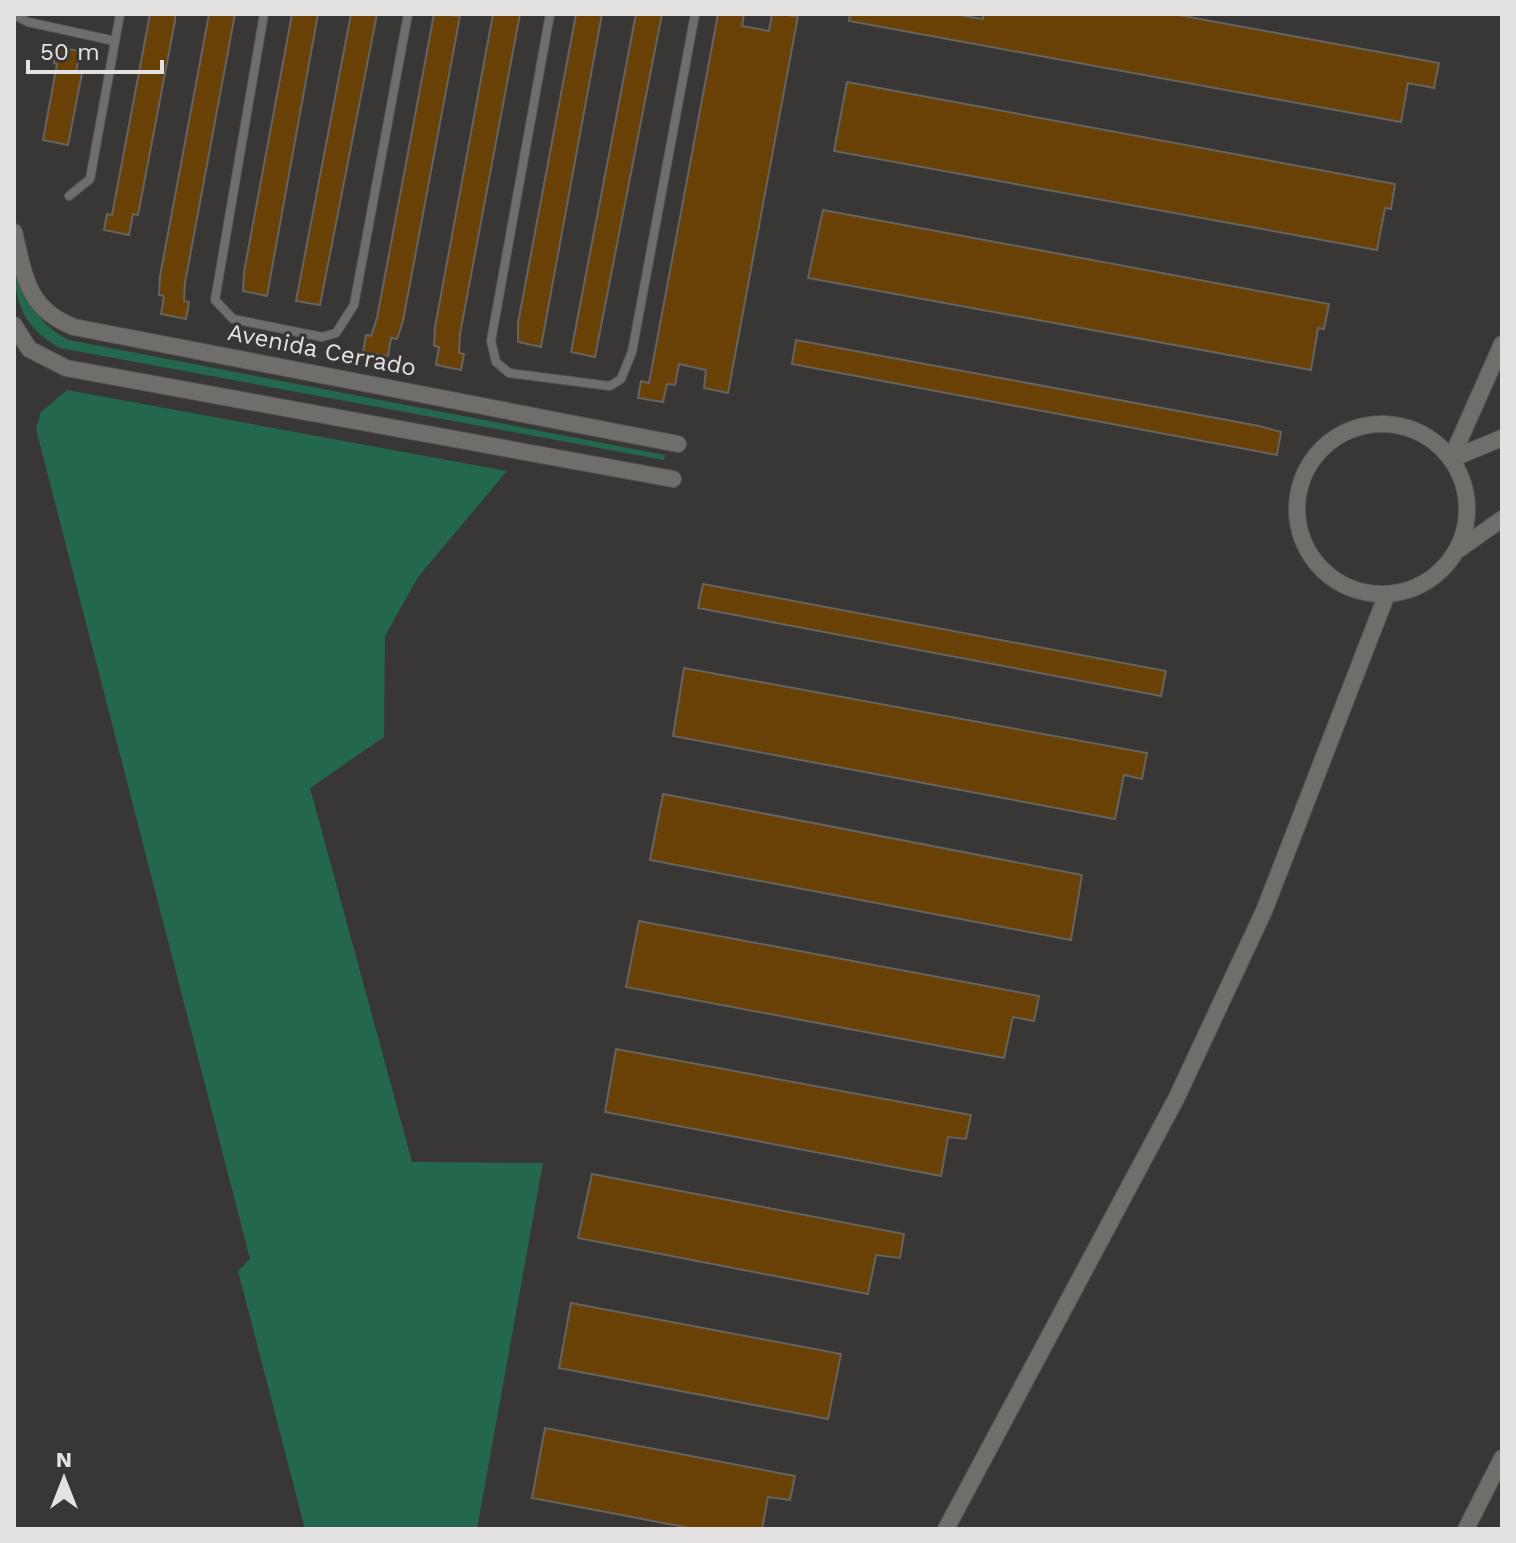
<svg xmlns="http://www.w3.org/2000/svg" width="1516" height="1543" font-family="'Work Sans',sans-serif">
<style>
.green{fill:#23684d}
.building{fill:#694107;stroke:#656360;stroke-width:2}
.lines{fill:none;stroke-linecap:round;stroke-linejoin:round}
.service-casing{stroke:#575553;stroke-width:10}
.minor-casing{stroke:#575553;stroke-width:18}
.service{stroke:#706e6b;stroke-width:8}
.minor{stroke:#706e6b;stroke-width:16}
.labels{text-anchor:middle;stroke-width:6;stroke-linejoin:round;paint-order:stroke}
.street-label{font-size:24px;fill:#e3e2e1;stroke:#393735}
</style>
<rect width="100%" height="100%" fill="#393735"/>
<path class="green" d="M14,248C24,286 30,322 69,340L665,455L664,460L60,348C16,323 14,295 14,248Z
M67,390L507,471L418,577L385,636L384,737L310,788L412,1162L543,1163L477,1529H305L238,1271L250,1259L36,429L41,412Z"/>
<path class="building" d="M150,14H175V21L138,215L133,214L129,235L104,230L107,214L112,215Z
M209,14H235L185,283L184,301L189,302L186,319L161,314L164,296L159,295L160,276Z
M292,14H318L267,296L243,291L244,272Z
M351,14H377L320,305L296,301Z
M434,14L460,16L403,321L397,339L391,338L388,356L363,352L366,335L371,336L377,318Z
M493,14H520L460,334L459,353L464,354L461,370L436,365L439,347L434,346L435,327Z
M576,14H602L541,347L518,342V323Z
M636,14H662L595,357L571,352Z
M718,14H744L742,26L769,31L772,14L798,16L728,393L704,388L706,370L679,364L675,385L667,384L663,402L638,398L641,381L649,383Z
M850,14H954L983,19V14H1173L1439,63L1434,88L1408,83L1401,122L849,21Z
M56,47L80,51L76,72L82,73L68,145L43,140L57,64L54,63Z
M847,82L1395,184L1391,209L1385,208L1377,250L834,151Z
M823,210L1329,304L1324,329L1318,328L1311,370L808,278Z
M796,340L1259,426L1281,432L1277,455L792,364Z
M703,584L1166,671L1161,696L698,608Z
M684,668L1147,753L1142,779L1124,775L1115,819L673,736Z
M663,794L1082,875L1071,940L650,860Z
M639,921L1039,996L1034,1021L1013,1017L1004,1058L626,987Z
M616,1049L971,1115L966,1139L948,1137L941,1176L605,1112Z
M592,1174L904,1234L900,1258L876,1255L868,1294L578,1238Z
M571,1303L841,1354L828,1419L559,1368Z
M545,1428L795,1476L790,1500L768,1497L762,1529H695L532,1498Z"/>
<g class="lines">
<defs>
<path id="service" d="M264,14L215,300L233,319L322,337L336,333L354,305L408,14
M550,14L491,341L496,362L509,373L610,386L621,379L632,352L695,14
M14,15L28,22L115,41
M69,196L90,179L120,14"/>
<path id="minor" d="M14,232C25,277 27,309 74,327L678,444
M14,325L29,349L66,368L673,479
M1297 509a85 85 0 1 1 170 0a85 85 0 1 1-170 0Z
M1451,459L1502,344
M1451,459L1502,438
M1458,550L1502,519
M946,1529L1176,1099L1264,911L1387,594
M1466,1529L1502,1458"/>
</defs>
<use href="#service" class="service-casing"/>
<use href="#minor" class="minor-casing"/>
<use href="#service" class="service"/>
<use href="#minor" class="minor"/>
</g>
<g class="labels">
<g class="street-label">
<text transform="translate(322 350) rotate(11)" y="8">Avenida Cerrado</text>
</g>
</g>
<rect width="1516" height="1543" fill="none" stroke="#e3e2e1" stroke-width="32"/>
<g transform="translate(64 1479)" stroke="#393735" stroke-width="6" paint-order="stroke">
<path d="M0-6L14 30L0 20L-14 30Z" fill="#e3e2e1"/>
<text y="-12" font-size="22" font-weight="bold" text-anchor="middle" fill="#e3e2e1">N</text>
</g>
<path d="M28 60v12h134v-12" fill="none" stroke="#e3e2e1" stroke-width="4"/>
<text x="40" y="60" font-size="24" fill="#e3e2e1" stroke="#393735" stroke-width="6" paint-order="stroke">50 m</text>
</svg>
